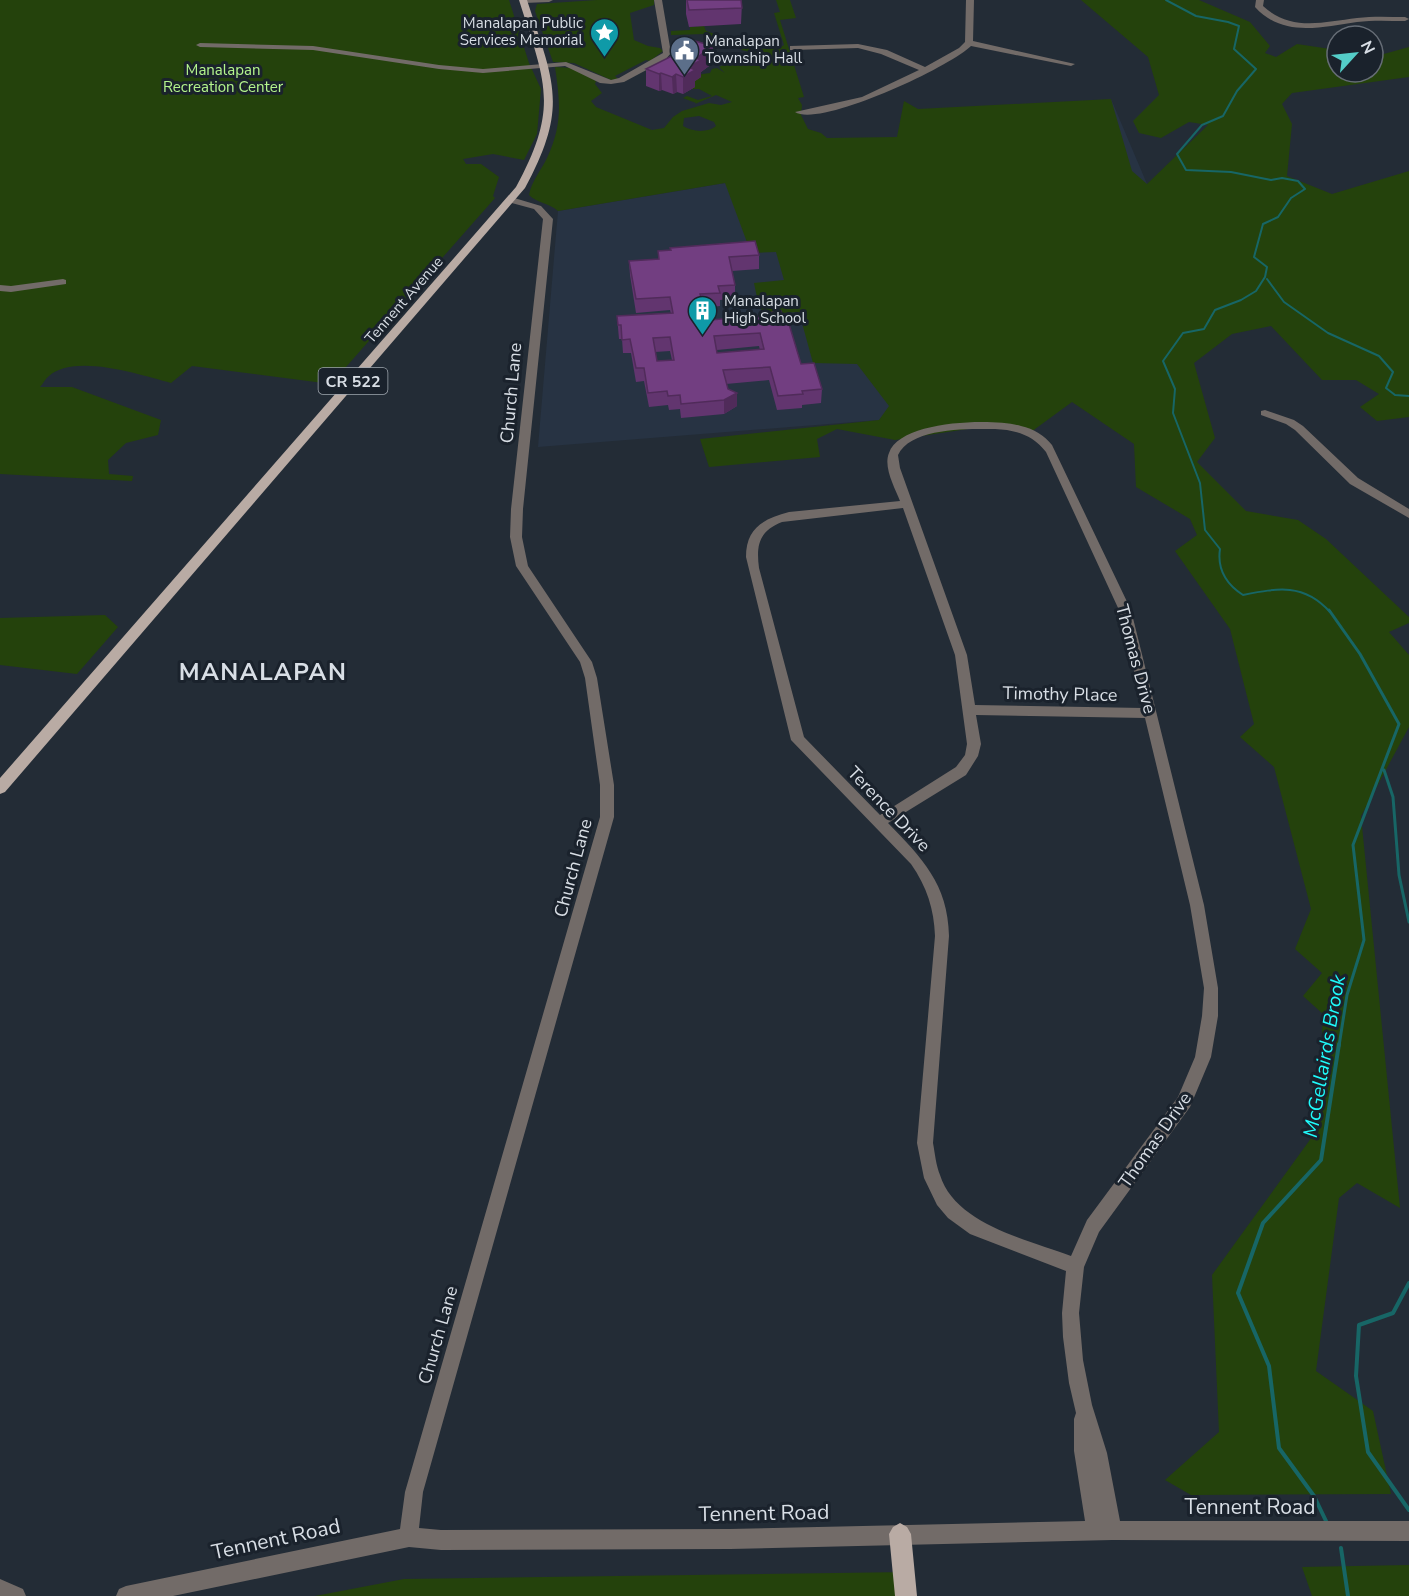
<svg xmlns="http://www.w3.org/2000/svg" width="1409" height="1596" font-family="'Nunito Sans',sans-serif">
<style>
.built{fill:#273343}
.green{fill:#24420c;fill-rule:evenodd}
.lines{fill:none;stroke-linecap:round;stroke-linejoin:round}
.stream-far2{stroke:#176666;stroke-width:2}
.stream-far1{stroke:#176666;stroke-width:3}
.stream{stroke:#176666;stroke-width:4}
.minor{fill:#726b68;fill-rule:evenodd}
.major{fill:#b9aba4;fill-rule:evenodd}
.wall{fill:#62356f;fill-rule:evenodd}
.shaded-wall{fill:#502b5a}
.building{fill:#723e81;stroke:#502b5a;stroke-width:1.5;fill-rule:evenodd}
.labels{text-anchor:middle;stroke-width:6;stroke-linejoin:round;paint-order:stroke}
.far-poi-label{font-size:15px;fill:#d8dee5;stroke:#1a222c;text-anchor:start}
.far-park-label{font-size:15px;fill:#b4f58d;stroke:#1a222c}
.far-street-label{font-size:15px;fill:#d8dee5;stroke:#1a222c}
.shield{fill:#1a222c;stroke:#9fa6ae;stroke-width:1.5}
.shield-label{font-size:16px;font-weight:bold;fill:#d8dee5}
.street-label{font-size:18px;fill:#d8dee5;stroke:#1a222c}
.water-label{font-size:20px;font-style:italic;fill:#1ffbfc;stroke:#1a222c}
.near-street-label{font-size:21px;fill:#d8dee5;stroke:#1a222c}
.district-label{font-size:24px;font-weight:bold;letter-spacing:1.5px;fill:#d8dee5;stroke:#1a222c}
</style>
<rect width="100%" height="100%" fill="#232c36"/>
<path class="built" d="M1111,99L1147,184L879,420L538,447L558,211L725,183Z"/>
<path class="green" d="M0,0H509L529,63L541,89L537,134L524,160L493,154L463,159L466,164H481L499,177L493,196L495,198L331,384L192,366L171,383C141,375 75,353 49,376C45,379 43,384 40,387H72L161,420L158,435L126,443L108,460L109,474L133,476L132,481L0,474Z
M597,0H654V5L630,13L634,40L648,46L660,48L663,51L650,61L646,60L615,76L618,79L611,80L574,63L553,62L535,11L537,4Z
M770,0H790L796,18L780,20L804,97L798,98L802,105L801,115L808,129L821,133L827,138L897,137L904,101L918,109L1111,99L1132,171L1147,184L1208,125L1189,122L1161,138L1139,133L1133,121L1159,95L1148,57L1081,0H1199L1250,22L1270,46L1265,53L1276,57L1297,44L1337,50V72H1373V57L1409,47V77L1292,93L1282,104L1292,124L1287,176L1332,194L1409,171V417L1377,421L1360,407L1379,394L1356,380H1322L1271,326L1232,334L1194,363L1215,438L1197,462L1246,511L1298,520L1326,539L1409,617V623L1389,632L1409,655V727L1361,816L1400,1208L1357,1183L1339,1198L1316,1371L1373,1411L1391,1494L1191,1495L1165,1480L1219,1432L1212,1275L1317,1130L1323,1014L1303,996L1322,973L1295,949L1311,909L1274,767L1240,737L1254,724L1230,629L1175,551L1197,535L1190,519L1136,487L1134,444L1072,402L1031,432L994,425L895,440L837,429L817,439L820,457L709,467L700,439L879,420L889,406L857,364L813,363L799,312L766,314L759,307L754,283L784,280L776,252L751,253L725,183L558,211C549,203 537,203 529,195C531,182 542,169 547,158C563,124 560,101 555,67L572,68L596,81L595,84L602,93L591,101L596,107L652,130L664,128L673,117L682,111L709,103L721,105L732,102L716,95L695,104L696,103L683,98L687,96L698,100L712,96L699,89H692L689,85C696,75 699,74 710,73L712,69L717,68L725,73L719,67C730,61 740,58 751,52L741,50L744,48L705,34L671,35V31L690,30V27L704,26L706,31L759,49L779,48L784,45L774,13L780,12L776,0ZM699,116L714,122L716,126C708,133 692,132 683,126L684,118Z
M105,615L118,627L77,674L0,665V618Z
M1409,1565V1596H1312L1302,1567Z
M909,1572L911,1596H315L404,1579Z"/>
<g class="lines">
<path class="stream-far2" d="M1166,0L1196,16L1228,22L1239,26L1234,49L1256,69L1237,91L1223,116L1202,125L1177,154L1186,170L1231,172L1271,180L1282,178L1298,181L1305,189L1291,198L1278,217L1263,224L1254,257L1267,267L1265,277L1256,291L1241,300L1215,310L1204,329L1183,333L1163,361L1175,389L1173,413L1200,483L1205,530L1220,549C1217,569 1226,584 1243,595C1278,588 1304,583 1330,612
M1267,279L1284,302L1328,333L1379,356L1393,372L1386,388L1395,395L1409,396"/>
<path class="stream-far1" d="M1329,610L1360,654L1399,724L1353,845L1364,940L1347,995L1339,1046
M1384,770L1393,797L1399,875L1409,922"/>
<path class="stream" d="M1409,1283L1393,1313L1359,1325L1356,1376L1368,1452L1409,1510
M1326,1521L1314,1496L1279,1448L1269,1366L1238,1293L1263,1223L1321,1160L1339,1044
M1341,1548L1348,1596"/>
<path class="minor" d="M521,0H553L549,2L524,3Z
M654,0H662L671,53L665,60L624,82L611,84L600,83L565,66L483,73L439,69L313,50L200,47L196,45L200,43L313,46L439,65L483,69L566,62L611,80L619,78L663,53Z
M966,0H974L973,41L1075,64L1071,66L971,46C950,67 820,128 795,112L862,97L919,70L881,54L858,48L793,50H790V46L858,44L887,50L925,67L959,48L965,42Z
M1256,0H1264L1263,6C1291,32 1323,22 1357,18C1373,16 1389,17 1405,17L1409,19L1405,21C1389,21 1373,20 1357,22C1321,27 1283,38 1255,7Z
M511,197L541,206L553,219L523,509L522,537L528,566L592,662L597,678L614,785V817L423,1492L419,1528L441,1530L730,1529L1085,1521L1074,1451V1419L1076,1413L1069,1383L1063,1337L1062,1313L1066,1271L970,1234L948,1218L937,1205L924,1178L917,1143L935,936C934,909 927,887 911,864L791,740L746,557C746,528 763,519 789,512L900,501C895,488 883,467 889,453C900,420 993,418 1021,426C1034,429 1044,435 1052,445L1131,610L1204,905L1218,988V1016L1211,1057L1190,1107L1099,1232L1084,1267L1079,1313L1083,1360L1092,1405L1107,1453L1120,1521H1409V1541L1112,1540L730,1549L441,1550L409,1547L173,1596H116L119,1589L126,1586L400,1529L405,1492L600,817V785L585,678L580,662L516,566L510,537L511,509L543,219L534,209L508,202V198ZM995,429C1016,430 1033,435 1046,452L1119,610L1143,708L975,705L967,655L900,468L898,455C911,427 969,429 995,429ZM903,508L955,655L967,744L965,755L956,767L880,815L804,737L759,568C756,545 759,531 782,522ZM976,715L1145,718L1190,905L1204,988L1202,1016L1195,1057L1178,1097L1087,1220L1071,1256C1028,1240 955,1224 940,1175C936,1165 935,1154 933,1143L949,936C948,884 922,858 888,823L966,775L978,756L981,744Z
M63,279L66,280V284L11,292L0,291V285L11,286Z
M1265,410L1294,420L1303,426L1358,478L1409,509V518L1350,484L1295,430L1286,424L1261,415V411Z
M0,1579L23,1589L26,1596H0Z"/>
<path class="major" d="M519,0H527C554,83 569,106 525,188L5,792L0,794V778L516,187C560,106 545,82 519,0Z
M900,1523L907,1527L911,1534L917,1596H895L889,1534L893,1527Z"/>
</g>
<path class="wall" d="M686,0H741L742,3L741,24L689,27L686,14Z
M713,63L701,72V77L695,81V87L683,94L677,92L673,94L662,90L659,91L646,86V69Z
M670,248L759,255V269L732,271L735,285V299L720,300V306L703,308L705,314L711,320L768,315V313L801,364L822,389L821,403L802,405V408L777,410L769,380L726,384L728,389L737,393V406L724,414L681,418L680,409L669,410L668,405L649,407L644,381L636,382L631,353H623L622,339H619L617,316L671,314L670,310L636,313L630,275L629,261L658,259V251L670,250ZM759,346L760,350L717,353V350ZM670,351L672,360L657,361L655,352Z"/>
<path class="shaded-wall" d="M713,46V63L701,72V77L695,81V87L683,94V77L696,58Z
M661,73L662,90L659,91V74Z
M676,74L677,92L673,94L672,77Z
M737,393V406L724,414V400Z"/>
<path class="building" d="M687,0H741L742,8L689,10Z
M695,41L713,46L696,58L701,60L689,67L695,70L683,77L676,74L672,77L661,73L659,74L646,69L680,52L679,50Z
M755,241L759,255L729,257L735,285L718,286L720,293L700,294L705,314L708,313L711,320L768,315V313L781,311L782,314H786L801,364L814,363L822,389L802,391L803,394L778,396L770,367L723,370L728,389L737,393L724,400L681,404L680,395L668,396L667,391L648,393L644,368H636L630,339L622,340L621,325H618L617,316L673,313L670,297L636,299L629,261L659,259L658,251L671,250L670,248ZM760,333L764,349L717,353L714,336ZM670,337L674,360L657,361L653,338Z"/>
<defs>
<symbol id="sight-pin" viewBox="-11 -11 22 30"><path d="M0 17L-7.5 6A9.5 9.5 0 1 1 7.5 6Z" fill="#0f9aa8" stroke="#1a222c"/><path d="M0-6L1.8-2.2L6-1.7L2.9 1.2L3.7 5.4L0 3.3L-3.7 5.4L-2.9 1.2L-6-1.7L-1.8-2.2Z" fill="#fff"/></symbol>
<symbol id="civic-pin" viewBox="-11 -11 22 30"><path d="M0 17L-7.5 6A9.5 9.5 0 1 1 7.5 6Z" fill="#5c6f8a" stroke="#1a222c"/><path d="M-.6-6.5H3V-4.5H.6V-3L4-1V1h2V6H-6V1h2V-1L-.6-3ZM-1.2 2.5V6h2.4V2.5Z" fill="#fff"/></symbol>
<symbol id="building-pin" viewBox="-11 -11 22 30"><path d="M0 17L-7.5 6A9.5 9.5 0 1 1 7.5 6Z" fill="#0f9aa8" stroke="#1a222c"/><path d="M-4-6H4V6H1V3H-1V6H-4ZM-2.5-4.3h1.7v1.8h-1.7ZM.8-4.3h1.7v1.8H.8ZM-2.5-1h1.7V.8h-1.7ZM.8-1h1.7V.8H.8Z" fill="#fff"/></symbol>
</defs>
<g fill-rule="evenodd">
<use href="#sight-pin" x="588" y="16" width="33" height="45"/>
<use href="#civic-pin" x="668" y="34" width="33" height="45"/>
<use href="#building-pin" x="686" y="294" width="33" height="45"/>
</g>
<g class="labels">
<g class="far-poi-label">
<text x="583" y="28" text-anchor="end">Manalapan Public<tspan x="583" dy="17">Services Memorial</tspan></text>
<text x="705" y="46">Manalapan<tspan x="705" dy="17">Township Hall</tspan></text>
<text x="724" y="306">Manalapan<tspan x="724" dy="17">High School</tspan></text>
</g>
<g class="far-park-label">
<text x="223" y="75">Manalapan<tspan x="223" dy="17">Recreation Center</tspan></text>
</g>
<g class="far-street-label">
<text transform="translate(404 300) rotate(-49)" y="5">Tennent Avenue</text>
</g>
<rect class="shield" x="318.5" y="368" width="69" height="26" rx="4.5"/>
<g class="shield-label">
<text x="353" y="387">CR 522</text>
</g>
<g class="street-label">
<text transform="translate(511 393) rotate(-85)" y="6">Church Lane</text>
<text transform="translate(1136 659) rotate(75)" y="6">Thomas Drive</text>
<text transform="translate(1060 694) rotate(1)" y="6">Timothy Place</text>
<text transform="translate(889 809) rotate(46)" y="6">Terence Drive</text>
<text transform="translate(573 868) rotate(-75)" y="6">Church Lane</text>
<text transform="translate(1155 1140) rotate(-55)" y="6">Thomas Drive</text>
<text transform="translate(438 1335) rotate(-74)" y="6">Church Lane</text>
</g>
<g class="water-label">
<text transform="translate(1324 1056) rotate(-80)" y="7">McGellairds Brook</text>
</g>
<g class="near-street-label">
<text x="1250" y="1514">Tennent Road</text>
<text transform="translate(764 1513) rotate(-1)" y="7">Tennent Road</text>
<text transform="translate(276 1539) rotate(-12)" y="7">Tennent Road</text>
</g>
<g class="district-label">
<text x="263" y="680">MANALAPAN</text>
</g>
</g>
<g transform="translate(1355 54) rotate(63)"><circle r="28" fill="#1a222c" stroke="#666d76" stroke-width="1.5"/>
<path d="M0-4.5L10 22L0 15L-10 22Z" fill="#54cdc8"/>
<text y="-9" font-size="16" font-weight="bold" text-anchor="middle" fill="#d8dee5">N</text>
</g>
</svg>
